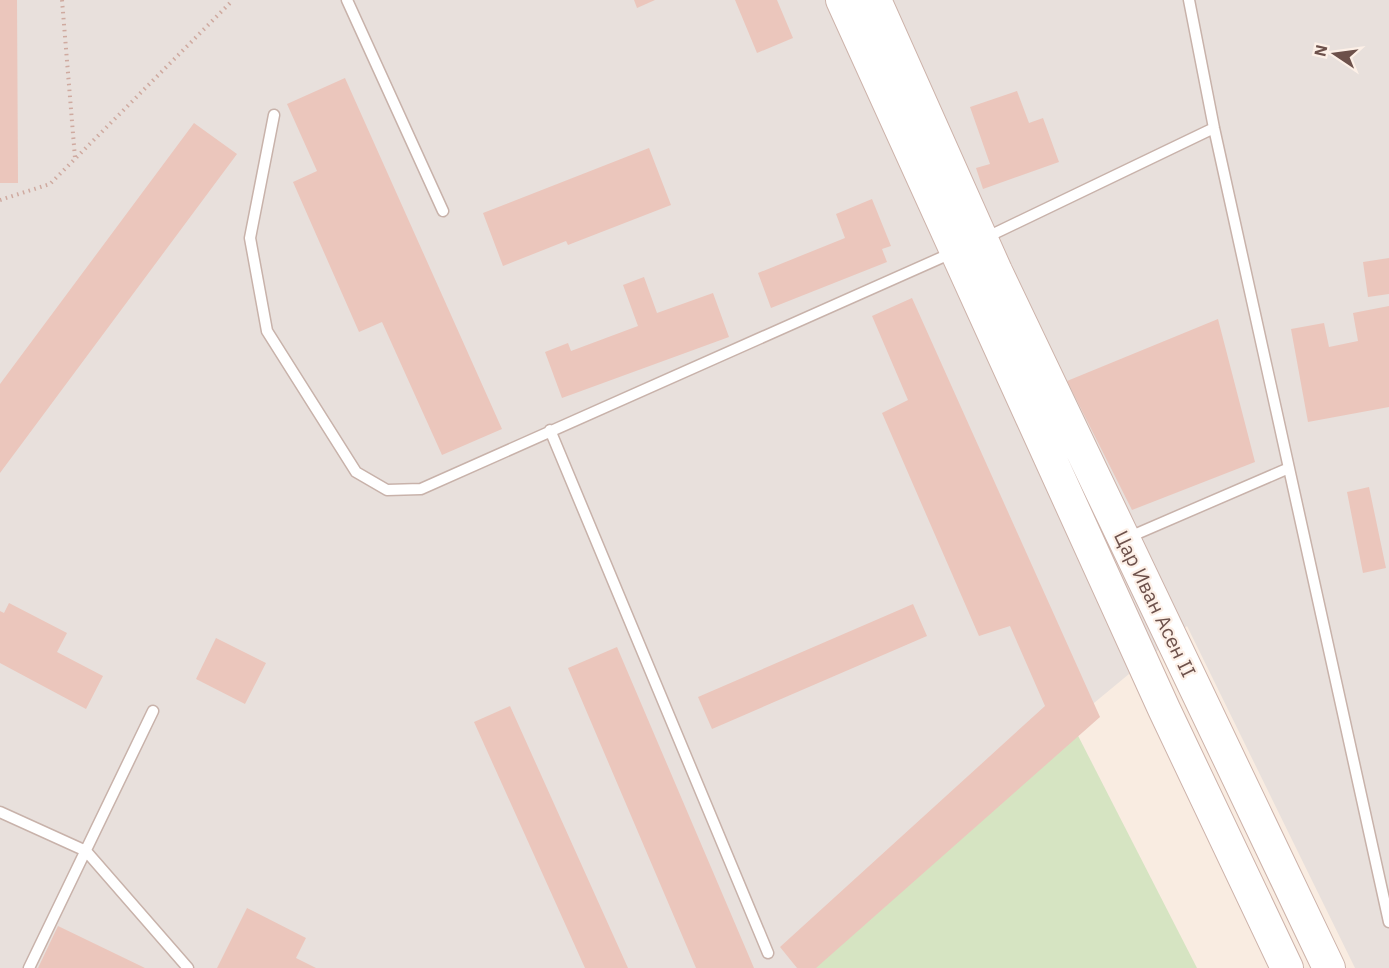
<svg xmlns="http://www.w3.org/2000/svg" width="1389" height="968" font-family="'IBM Plex Sans',sans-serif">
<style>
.industrial{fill:#e8e0dc}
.green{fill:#d6e4c2}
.building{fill:#ebc6bc}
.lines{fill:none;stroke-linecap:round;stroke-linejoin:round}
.lane-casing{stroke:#c8b2aa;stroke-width:13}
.secondary-casing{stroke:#cdb3aa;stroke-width:34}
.path{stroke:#cfaaa0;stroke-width:4;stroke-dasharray:1.5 4.5;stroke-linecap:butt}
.lane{stroke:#fff;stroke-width:10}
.secondary{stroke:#fff;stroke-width:32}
.labels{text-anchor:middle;stroke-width:4.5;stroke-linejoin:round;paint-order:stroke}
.street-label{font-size:20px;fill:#6d514b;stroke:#fdf0e7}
</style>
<rect width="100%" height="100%" fill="#f9ece1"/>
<path class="industrial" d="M0,0H1389V968H1355L1187,626L1071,722L801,968H0Z"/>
<path class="green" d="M1071,722L1197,968H801Z"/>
<path class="building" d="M0,0H17L18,183H0Z
M634,0H655L637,8Z
M735,0H777L793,38L757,53Z
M345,78L502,429L442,455L382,322L359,332L293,182L317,171L287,104Z
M1017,91L1029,123L1043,118L1059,162L983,189L976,168L990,164L970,107Z
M194,123L237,154L0,473V384Z
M649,148L671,205L568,245L566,241L503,266L483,213Z
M872,199L891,246L882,249L887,262L771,308L758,273L845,238L836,214Z
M1389,258V294L1368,297L1363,262Z
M644,277L657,313L713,293L729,337L562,398L545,352L568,343L571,351L638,326L623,285Z
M912,298L1100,717L816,968H797L780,947L1045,706L1010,626L979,636L882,413L908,400L872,316Z
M1389,306V407L1308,422L1291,329L1324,323L1329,347L1358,341L1353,313Z
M1218,319L1255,462L1132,510L1067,381Z
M1369,487L1386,568L1363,573L1347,492Z
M9,603L67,633L57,652L103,676L86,709L0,663V611L4,613Z
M913,604L927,636L712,729L698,697Z
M216,638L266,663L245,704L196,679Z
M617,647L754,968H696L568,668Z
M510,706L628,968H585L474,722Z
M247,908L306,938L296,958L316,968H217Z
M58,926L145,968H38Z"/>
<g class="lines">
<defs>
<path id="lane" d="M347,0L443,211
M1189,0L1214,128L1389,922
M274,115L250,238L267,331L356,472L387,490L421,489L954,252
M985,238L1214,128
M550,430L768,953
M1127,538L1289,468
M0,812L86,851L188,968
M29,968L153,711"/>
<path id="secondary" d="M842,0L1164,709L1287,968
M875,0L996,271L1329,968"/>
</defs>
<use href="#lane" class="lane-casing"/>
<use href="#secondary" class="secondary-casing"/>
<path class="path" d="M62,0L75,158
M0,200L50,184L233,0"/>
<use href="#lane" class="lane"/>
<use href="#secondary" class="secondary"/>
</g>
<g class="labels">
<g class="street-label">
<text transform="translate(1155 604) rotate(64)" y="7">Цар Иван Асен II</text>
</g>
</g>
<g transform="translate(1335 54) rotate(283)" stroke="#fdf0e7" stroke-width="4.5" paint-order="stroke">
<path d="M0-4.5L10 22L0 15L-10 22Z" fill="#6d514b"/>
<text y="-9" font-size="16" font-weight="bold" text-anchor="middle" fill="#6d514b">N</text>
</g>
</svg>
